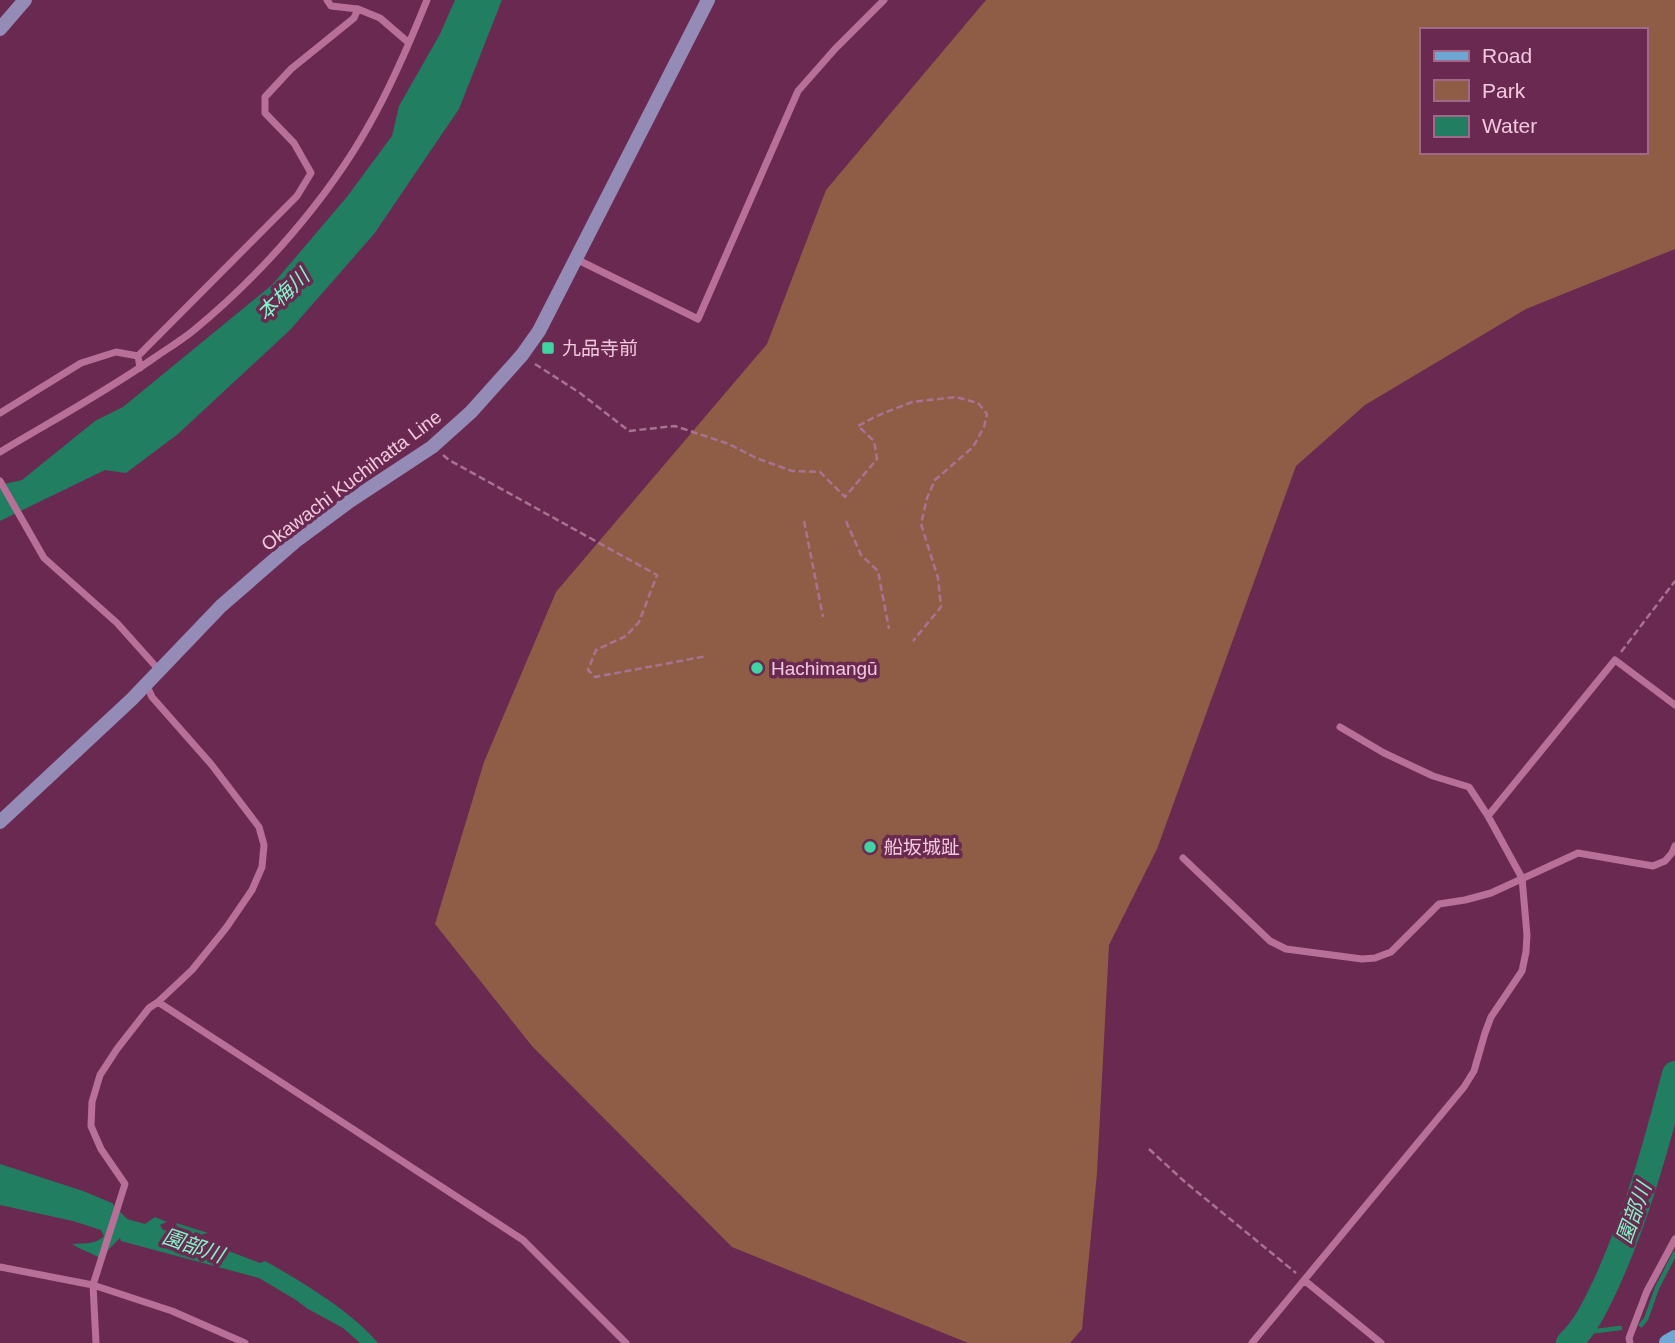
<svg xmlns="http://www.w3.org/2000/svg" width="1675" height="1343" font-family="Helvetica,'Noto Sans JP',sans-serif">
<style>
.green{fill:#8f5d46;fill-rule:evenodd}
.water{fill:#227e60}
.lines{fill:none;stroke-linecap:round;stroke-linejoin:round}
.stream{stroke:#227e60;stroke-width:4.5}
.river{stroke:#227e60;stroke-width:26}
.path{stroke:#a87291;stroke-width:2.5;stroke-dasharray:7 3.5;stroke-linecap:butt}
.street{stroke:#b87098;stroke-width:7}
.secondary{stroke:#948bb6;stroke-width:14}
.primary{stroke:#70a6d3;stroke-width:18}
.poi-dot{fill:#3fd4a2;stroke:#6a2950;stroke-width:2.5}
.labels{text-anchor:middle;stroke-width:7;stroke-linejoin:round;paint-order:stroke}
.poi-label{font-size:19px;fill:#f1c9dd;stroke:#6a2950;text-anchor:start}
.street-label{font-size:19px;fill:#f1c9dd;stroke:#6a2950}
.water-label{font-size:21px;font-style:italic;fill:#7ff7c9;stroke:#6a2950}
</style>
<rect width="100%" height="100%" fill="#6a2950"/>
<path class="green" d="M986,0H1675V249L1526,309L1365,405L1296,466L1157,849L1109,945L1097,1173L1082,1329L1070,1343H968L732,1247L532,1046L435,924L484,762L556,592L767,344L826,190ZM1421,30H1645V152H1421Z"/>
<path class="water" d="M455,0H502L459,109L374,234L290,330L178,434L126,473L105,470L0,521V485L22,480L95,421L123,407L272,285L346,198L392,136L399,106L440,34Z
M0,1164L83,1191L112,1203L127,1219L145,1224L155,1217L167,1222L160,1225L163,1230L171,1231L177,1227L176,1223L208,1233L200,1235L205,1242L260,1263L265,1261C301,1281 352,1312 378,1343H360L343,1328L308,1309L296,1300L259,1278L121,1241L120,1238L100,1258C90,1252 81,1250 72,1244C84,1243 95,1245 104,1236L101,1230L73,1221L0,1205Z"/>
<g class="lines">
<path class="stream" d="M1641,1325L1646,1319L1657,1288L1675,1253
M1580,1333L1620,1328"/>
<path class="river" d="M1569,1343C1586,1327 1596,1305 1606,1284C1637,1216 1656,1146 1675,1074"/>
<path class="path" d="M535,364L580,393L629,431L675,426L729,444L756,458L792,471L820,472L845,497L877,459L874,441L858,426L879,415L912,402L956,397L978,403L987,414L984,427L973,447L935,480L927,498L921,524L938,578L941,607L913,641
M443,455L449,460L657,575L639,622L626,636L596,650L588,670L595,677L707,656
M804,521L823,617
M846,521L861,555L878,571L889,629
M1621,652L1675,581
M1149,1149L1185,1182L1296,1273"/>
<path class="street" d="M327,0L331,6L358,9L380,18L409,43
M576,259L698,319L798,91L835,49L884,0
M140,368L138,356L297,196L311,173L294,143L265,113V97L291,69L354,18L358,9
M0,413L81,363L116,352L138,356
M0,452C52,421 105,392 154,358C167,349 182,340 194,330C260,276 327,200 369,125C392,85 410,42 427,0
M0,481L44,558L117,623L159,670
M1488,816L1615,660L1675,705
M1183,858L1270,941L1286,949L1362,959L1375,958L1391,952L1439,904L1465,900L1491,893L1578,853L1653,866L1665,861L1672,853L1675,846
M158,1002L523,1240L626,1343
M0,1267L93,1285L172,1311L245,1343
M1304,1280L1381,1343
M96,1343L93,1285L125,1184L101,1149L91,1126L92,1102L100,1075L117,1049L149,1008L158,1002L192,970L226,928L252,890L262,867L264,845L259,827L211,764L152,697L146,684
M1252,1343L1464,1087L1474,1071L1485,1033L1491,1017L1522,971L1526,952L1527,935L1522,878L1488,816L1469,787L1433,776L1384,753L1340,727
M1630,1343L1629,1338L1647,1291L1675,1239"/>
<path class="secondary" d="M0,29L25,0
M0,822L132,699L221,606L297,540L347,503L432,447L471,412L522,355L539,331L708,0"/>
<path class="primary" d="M1668,1343L1675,1339"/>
</g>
<g class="poi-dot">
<rect x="541" y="341" width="14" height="14" rx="3.5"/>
<circle cx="757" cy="668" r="7"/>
<circle cx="870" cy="847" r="7"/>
</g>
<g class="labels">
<g class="poi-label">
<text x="562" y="355">九品寺前</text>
<text x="771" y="675">Hachimangū</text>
<text x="884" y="854">船坂城趾</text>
</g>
<g class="street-label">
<text transform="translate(351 480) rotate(-37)" y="7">Okawachi Kuchihatta Line</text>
</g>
<g class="water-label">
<text transform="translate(283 295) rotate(-44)" y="7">本梅川</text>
<text transform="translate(1634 1213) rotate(-70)" y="7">園部川</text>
<text transform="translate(193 1246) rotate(19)" y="7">園部川</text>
</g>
</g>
<rect x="1420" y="28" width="228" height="126" fill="#6a2950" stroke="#a06988" stroke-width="2"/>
<rect x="1434" y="51" width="35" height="10" fill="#70a6d3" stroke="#a06988" stroke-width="2"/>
<text x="1482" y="63" font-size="21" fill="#f1c9dd">Road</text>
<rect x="1434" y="80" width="35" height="21" fill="#8f5d46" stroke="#a06988" stroke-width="2"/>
<text x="1482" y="98" font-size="21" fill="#f1c9dd">Park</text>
<rect x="1434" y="116" width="35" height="21" fill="#227e60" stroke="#a06988" stroke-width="2"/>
<text x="1482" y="133" font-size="21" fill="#f1c9dd">Water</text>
</svg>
